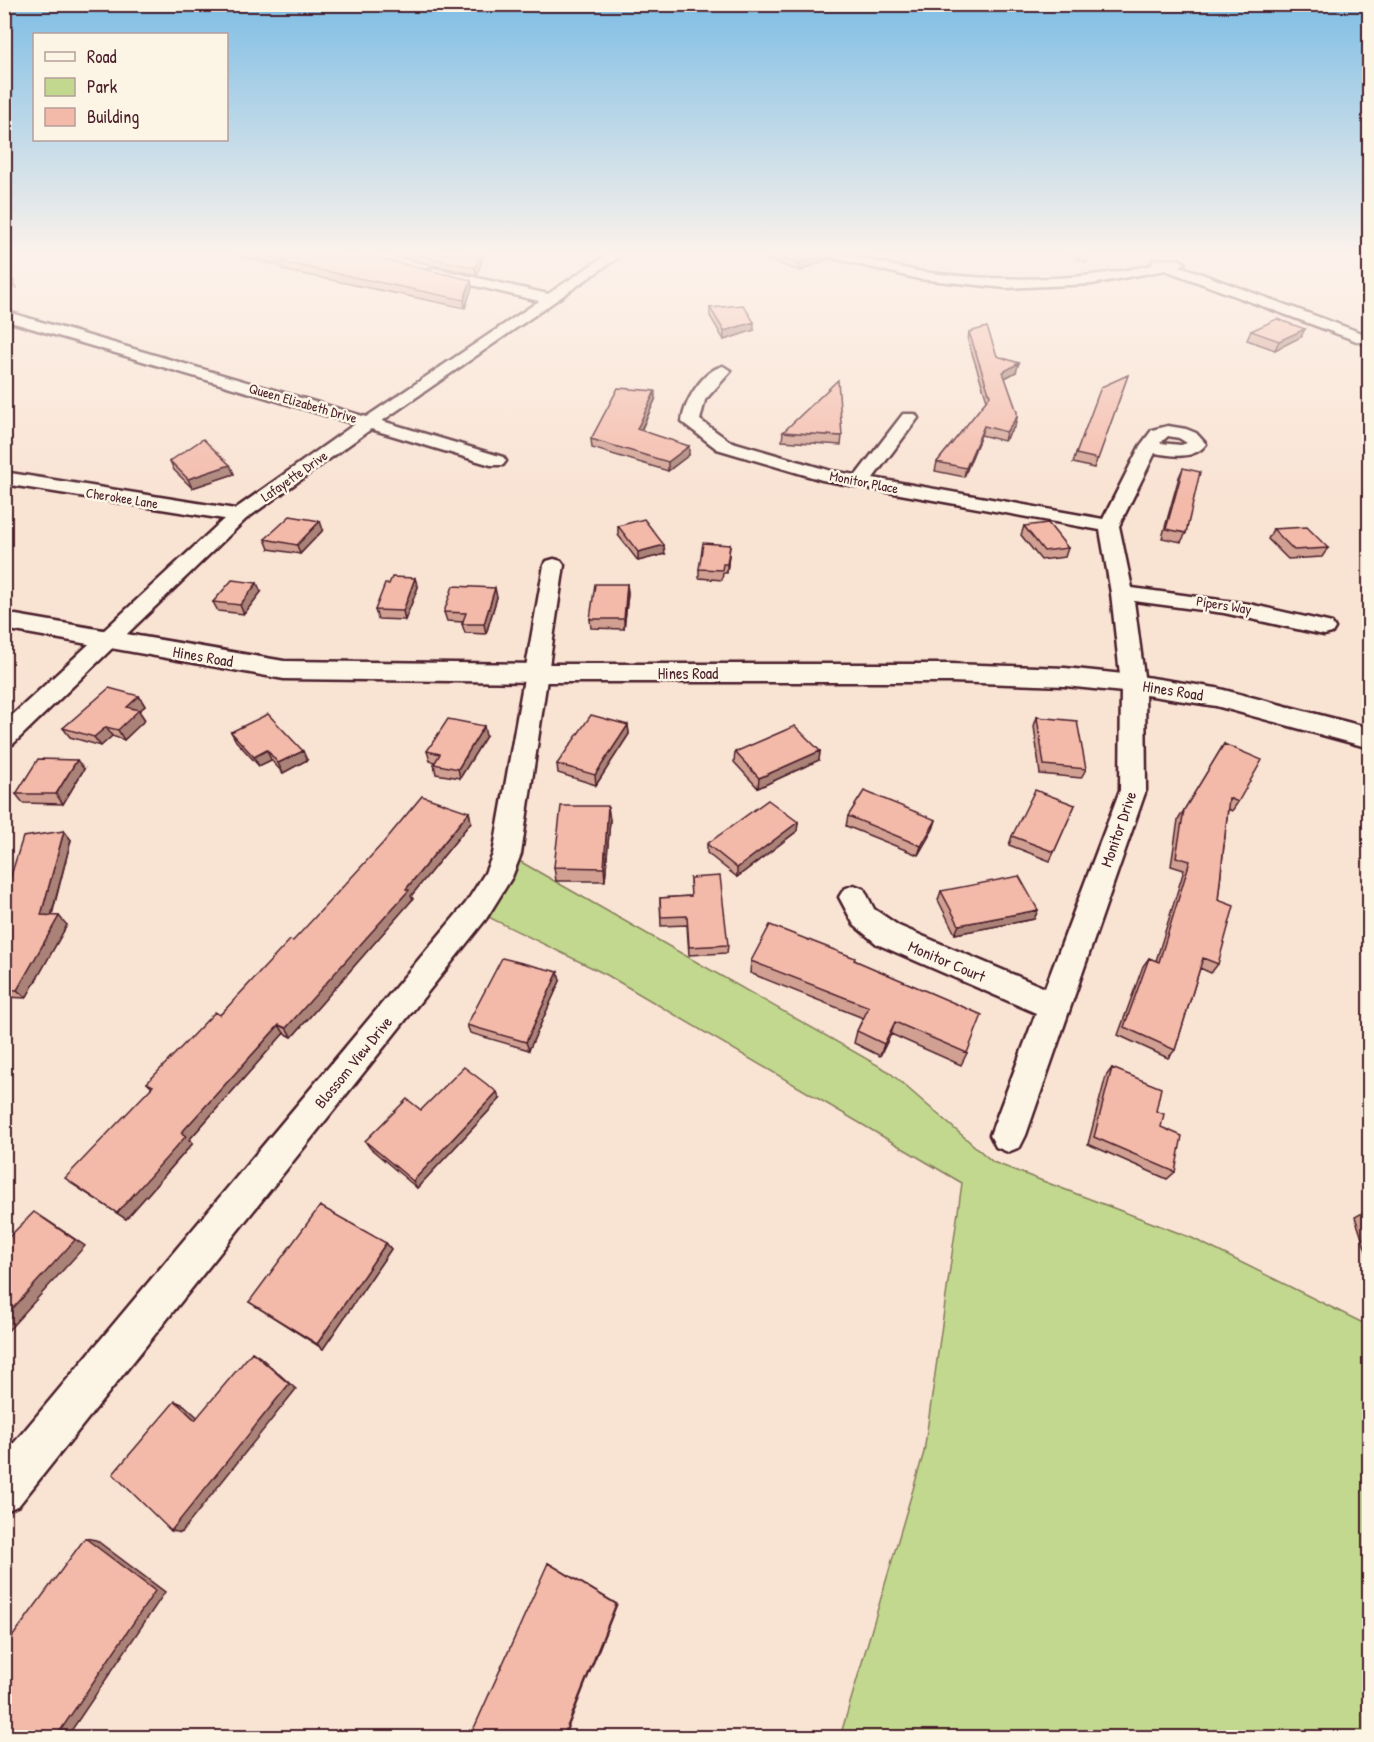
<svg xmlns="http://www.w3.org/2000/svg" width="1374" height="1742" font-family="'Patrick Hand',sans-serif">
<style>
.green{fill:#c1d88e;stroke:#867c5c;stroke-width:1.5}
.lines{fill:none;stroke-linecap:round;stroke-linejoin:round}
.street-casing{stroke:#4a1f2b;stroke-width:5}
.secondary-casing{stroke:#4a1f2b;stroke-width:5}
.street{fill:#fcf5e5;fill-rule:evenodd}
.secondary{fill:#fcf5e5;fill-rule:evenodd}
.wall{fill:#d1a092;stroke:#4a1f2b;stroke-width:1.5}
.shaded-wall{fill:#aa8277;stroke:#4a1f2b;stroke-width:1.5}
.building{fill:#f3baaa;stroke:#4a1f2b;stroke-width:1.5}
.labels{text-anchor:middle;stroke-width:5;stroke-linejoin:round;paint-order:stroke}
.far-street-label{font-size:14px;fill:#4a1f2b;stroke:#fcf5e5}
.street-label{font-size:16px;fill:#4a1f2b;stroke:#fcf5e5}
</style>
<rect width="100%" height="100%" fill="#f9e3d3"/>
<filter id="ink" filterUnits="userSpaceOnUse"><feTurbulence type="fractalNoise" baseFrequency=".0167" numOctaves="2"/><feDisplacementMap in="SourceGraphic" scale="12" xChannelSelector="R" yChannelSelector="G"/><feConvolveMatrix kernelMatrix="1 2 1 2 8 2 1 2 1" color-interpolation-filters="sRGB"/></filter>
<g filter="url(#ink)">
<path class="green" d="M507,854L888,1071L993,1162L1192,1238L1369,1326V1737H840L924,1452L962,1183L607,975L476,911Z"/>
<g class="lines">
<defs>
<path id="street" d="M608,254H623L382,421L503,457L506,461L503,465H491L371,429L246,519L13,744L4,747V723L224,519L4,484V472L235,509L355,424L4,320V311L366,417L539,301L429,275L427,272L429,269L434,268L548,294Z
M828,254C860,254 890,267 923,272C999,282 1077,282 1152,265L1153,260C1161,258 1169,261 1178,259L1185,263L1180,266L1370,336V346L1165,270L1092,284L1006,288L919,279L829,257Z
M723,366L731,371L705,400L700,420L729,441L831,471L856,475L903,414H915L918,418L873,478L1103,519L1140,446L1152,430L1168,426L1186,429L1196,433L1206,444C1194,460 1172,456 1155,453L1119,526L1132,588L1249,604L1332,623L1335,628L1332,633L1324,635L1224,613L1134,601L1145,684L1146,790L1026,1135L1020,1147L1008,1152L996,1147L990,1135L1036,1013L877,944L854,925L839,897L844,889L854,885L864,889L874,909L899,926L1045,988L1120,790L1121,684L1111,593L1100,530L822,480L717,449L682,422C684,402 702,371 723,366ZM1168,436L1179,438L1187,443L1181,445L1160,443Z
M554,559L561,561L564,565L521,854L512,877L486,919L19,1505L4,1512V1455L466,903L485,873L493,854L544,565L547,561Z"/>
<path id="secondary" d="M4,613L284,661L538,664H950L1065,668L1133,675L1216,688L1370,728V748L1216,706L1133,693L1065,686L950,682H538L284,679L4,629Z"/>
</defs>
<use href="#street" class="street-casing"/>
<use href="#secondary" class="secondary-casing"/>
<use href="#street" class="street"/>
<use href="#secondary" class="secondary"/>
</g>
<path class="wall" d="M227,254H359L471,280L472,288L465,308L283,270L282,266Z
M384,254H484L477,275Z
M765,254H829L828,259L800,271L765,259Z
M1065,254H1089L1087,263Z
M4,270L13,280L17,288L4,284Z
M710,308L754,330L724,340L710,316Z
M1251,331L1301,337L1275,350L1247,340Z
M969,332L1016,372L1005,378L1017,417L1015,426L1004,441L981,435L964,477L935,471L937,462L987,400L968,341Z
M1128,375L1094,468L1073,463L1076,454Z
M655,400L641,431L689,455L668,471L592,448L591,439Z
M783,432L842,436L841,445L782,441Z
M170,461L230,465L234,474L192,488L174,470Z
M1183,468L1186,533L1181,542L1162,538L1179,477Z
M618,526L665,554L638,561L618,535Z
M1024,526L1068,548L1065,557L1041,560L1021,535Z
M1273,529L1328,548L1322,557L1288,559L1268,539Z
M323,530L300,554L269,549L265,539Z
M730,545L727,573H723L722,580L699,578V569Z
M627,584L628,594L624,629L591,628L590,619Z
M418,587L405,620L378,619L375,610Z
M261,592L244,614L218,611L213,602Z
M497,597L486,634L465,633L462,624L463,622L447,621L444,612Z
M139,696L145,706L139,711L145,720L124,740L112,736L101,746L70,737L63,728Z
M1037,717L1086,769L1081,778L1040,774L1034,726Z
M628,725L629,734L596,785L558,773L557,764Z
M231,732L307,760L283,773L271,760L259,766L236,741Z
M486,736L460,778L436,774L434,764L435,762L430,761L427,751Z
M1224,744L1238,802L1232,811L1228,809L1218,900V964L1211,973L1200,968L1175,1050L1168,1058L1118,1035L1143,966L1149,958L1156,961L1184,870L1171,866L1178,820Z
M820,751L819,760L758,788L734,762L735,752Z
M84,769L63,804L23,803L16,794Z
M1075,805L1050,861L1009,845L1012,836Z
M469,812L471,822L411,896L413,899L292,1037L284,1033L189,1140L193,1143L126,1219L74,1185L152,1088L147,1083L220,1015L293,941Z
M848,816L936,820L933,829L918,855L846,826Z
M610,820L605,881H556L554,867Z
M798,822L797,831L737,877L707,853V844Z
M64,831L71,840L52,915L67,925L26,998L4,997V898Z
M690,878L728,945L727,953L689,955L687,925L661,926L660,898L691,896Z
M941,891L1038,910L1034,919L955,934L938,900Z
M855,960L967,1053L961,1065L891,1034L880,1056L854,1043L857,1031L863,1018L750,973L751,961Z
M560,981L529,1050L470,1033L467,1025Z
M1112,1068L1156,1111L1175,1172L1167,1179L1088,1144L1106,1076Z
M500,1099L417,1188L370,1148L365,1141L421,1110Z
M1370,1117V1167L1365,1166L1366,1120Z
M1366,1211H1370V1263L1355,1217Z
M386,1243L391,1249L323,1349L249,1302Z"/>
<path class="shaded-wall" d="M480,254H484L477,275L475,268Z
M822,254H829L828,259L800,271V263Z
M471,280L472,288L465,308L464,300Z
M754,322V330L724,340V331Z
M1305,329L1301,337L1275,350L1279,341Z
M1019,363L1016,372L1001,380L1003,372Z
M655,391V400L637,438V429Z
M1017,417L1015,426L1004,441L1006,432Z
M984,426L981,435L964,477L966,468Z
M689,446V455L668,471V462Z
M230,465L234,474L192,488L188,479Z
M320,521L323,530L300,554L297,545Z
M664,545L665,554L638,561V552Z
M730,545L729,554L727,573V564Z
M415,578L418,587L405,620L403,611Z
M257,583L261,592L244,614L240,605Z
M627,584L628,594L624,629V619Z
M495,588L497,597L486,634L484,624Z
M139,696L145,706L139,711L145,720L124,740L118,730L127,707Z
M628,725L629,734L596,785L595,775Z
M484,726L486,736L460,778L458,769Z
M106,727L112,736L101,746L94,737Z
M267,750L271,760L259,766L254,757Z
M303,751L307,760L283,773L278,763Z
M820,751L819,760L758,788L759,778Z
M77,760L84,769L63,804L56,794Z
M608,806L610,820L605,881L604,868Z
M469,812L471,822L411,896L413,899L292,1037L286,1028L406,889Z
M936,820L933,829L918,855L921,846Z
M798,822L797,831L737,877V868Z
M64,831L71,840L49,924L41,915Z
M1038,910L1034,919L955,934L959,925Z
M59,916L67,925L26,998L17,990Z
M558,972L560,981L529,1050L526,1042Z
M895,1022L891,1034L880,1056L884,1044Z
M279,1025L284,1033L189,1140L193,1143L126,1219L117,1213L181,1133Z
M497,1092L500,1099L417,1188L413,1181Z
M44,1218L85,1246L4,1335V1318Z
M386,1243L391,1249L323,1349L317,1344Z
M252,1352L260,1357L296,1389L181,1533L171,1531Z
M175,1401L184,1405L204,1423L195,1420Z
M85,1538L96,1540L165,1592L67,1737H56Z
M548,1563L617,1604L564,1737H563Z"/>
<path class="building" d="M261,254H359L471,280L464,300L281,262L286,260Z
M416,254H480L475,268Z
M774,254H822L800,263Z
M4,270L13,280L4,277Z
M743,305L754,322L724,331L710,308Z
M1277,319L1305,329L1279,341L1251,331Z
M987,327L997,356L1019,363L1003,372L1017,412V417L1006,432L984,426L966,468L937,462L990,396L969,332Z
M1128,375L1098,459L1076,454L1101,387Z
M838,380L842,436L783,432Z
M618,388L655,391L637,429L689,446L668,462L591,439Z
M203,439L230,465L188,479L170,461Z
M1183,468L1200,472L1186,533L1166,529Z
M290,516L320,521L297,545L265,539Z
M644,519L664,545L638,552L618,526Z
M1048,523L1068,548L1044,551L1024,526Z
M1307,527L1328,548L1294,550L1273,529Z
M703,543L730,545L727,564H723L722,570L699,569Z
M392,577L415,578L403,611L375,610L385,584H389Z
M232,580L257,583L240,605L213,602Z
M595,584H627L624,619H590Z
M453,586L495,588L484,624H462L466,613L444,612Z
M109,688L139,696L127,707L139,710L118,730L106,727L94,737L63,728Z
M268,714L303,751L278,763L267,750L254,757L231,732Z
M591,715L628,725L595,775L557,764Z
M1037,717L1077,721L1086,769L1044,765Z
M448,719L484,726L458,769L434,764L440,754L427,751Z
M795,726L820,751L759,778L735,752Z
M1224,744L1262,760L1238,802L1229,798L1218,900L1234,906L1218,964L1203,958L1175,1050L1124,1027L1149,958L1159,962L1190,861L1176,857L1184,810Z
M38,759L77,760L56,794H16Z
M1035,790L1075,805L1054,852L1012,836Z
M864,791L936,820L921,846L848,816Z
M422,796L469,812L406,889L409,890L286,1028L279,1025L181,1133L186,1136L117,1213L65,1178L153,1086L147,1083L215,1012L220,1015L290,940L293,941L383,843Z
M768,800L798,822L737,868L707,844Z
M561,806H608L604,868L554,867Z
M64,831L41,915L59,916L17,990L4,989V898L23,837Z
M720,876L728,945L689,947L687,916L661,917L660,898L691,896L690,878Z
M1019,876L1038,910L959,925L941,891Z
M770,925L855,958L854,960L982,1015L967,1053L895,1022L884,1044L857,1031L869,1007L751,961Z
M502,958L558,972L526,1042L467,1025Z
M464,1067L497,1092L413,1181L365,1141L407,1099L421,1110Z
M1112,1068L1161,1088L1156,1111L1164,1114L1161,1127L1182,1136L1175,1172L1094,1137Z
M320,1206L386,1243L317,1344L249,1302Z
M1366,1211H1370V1223Z
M34,1212L75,1240L4,1318V1242Z
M252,1352L289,1384L171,1531L113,1474L175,1401L195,1420Z
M85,1538L155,1591L56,1737H4V1648Z
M548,1563L616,1604L563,1737H470Z"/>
</g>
<linearGradient id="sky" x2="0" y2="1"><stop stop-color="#7fbee5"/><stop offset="0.51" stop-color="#fcf2eb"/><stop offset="1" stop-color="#fcf2eb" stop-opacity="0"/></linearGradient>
<rect width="1374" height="498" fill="url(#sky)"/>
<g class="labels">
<g class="far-street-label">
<text transform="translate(303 403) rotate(16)" y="5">Queen Elizabeth Drive</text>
<text transform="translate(294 476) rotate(-35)" y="5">Lafayette Drive</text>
<text transform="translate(864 482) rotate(11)" y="5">Monitor Place</text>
<text transform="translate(122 498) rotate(9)" y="5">Cherokee Lane</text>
<text transform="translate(1224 605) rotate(9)" y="5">Pipers Way</text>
</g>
<g class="street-label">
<text transform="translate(203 656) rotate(10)" y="6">Hines Road</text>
<text x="688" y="679">Hines Road</text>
<text transform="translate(1173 690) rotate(9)" y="6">Hines Road</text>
<text transform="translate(1118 829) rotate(-71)" y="6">Monitor Drive</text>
<text transform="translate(947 961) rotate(23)" y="6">Monitor Court</text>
<text transform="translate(353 1062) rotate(-51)" y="6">Blossom View Drive</text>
</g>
</g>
<rect width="1374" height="1742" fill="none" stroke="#fcf5e5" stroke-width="24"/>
<rect x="12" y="12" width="1350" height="1718" fill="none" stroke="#4a1f2b" stroke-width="2" filter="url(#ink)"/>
<rect x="33" y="33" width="195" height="108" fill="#fcf5e5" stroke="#b59f9b" stroke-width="1.5"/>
<rect x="45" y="52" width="30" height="9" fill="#fcf5e5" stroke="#b59f9b" stroke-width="1.5"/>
<text x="87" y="63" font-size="18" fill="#4a1f2b">Road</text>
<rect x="45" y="78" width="30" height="18" fill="#c1d88e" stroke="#b59f9b" stroke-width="1.5"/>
<text x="87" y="93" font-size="18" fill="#4a1f2b">Park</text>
<rect x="45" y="108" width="30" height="18" fill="#f3baaa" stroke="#b59f9b" stroke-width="1.5"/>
<text x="87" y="123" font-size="18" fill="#4a1f2b">Building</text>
</svg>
